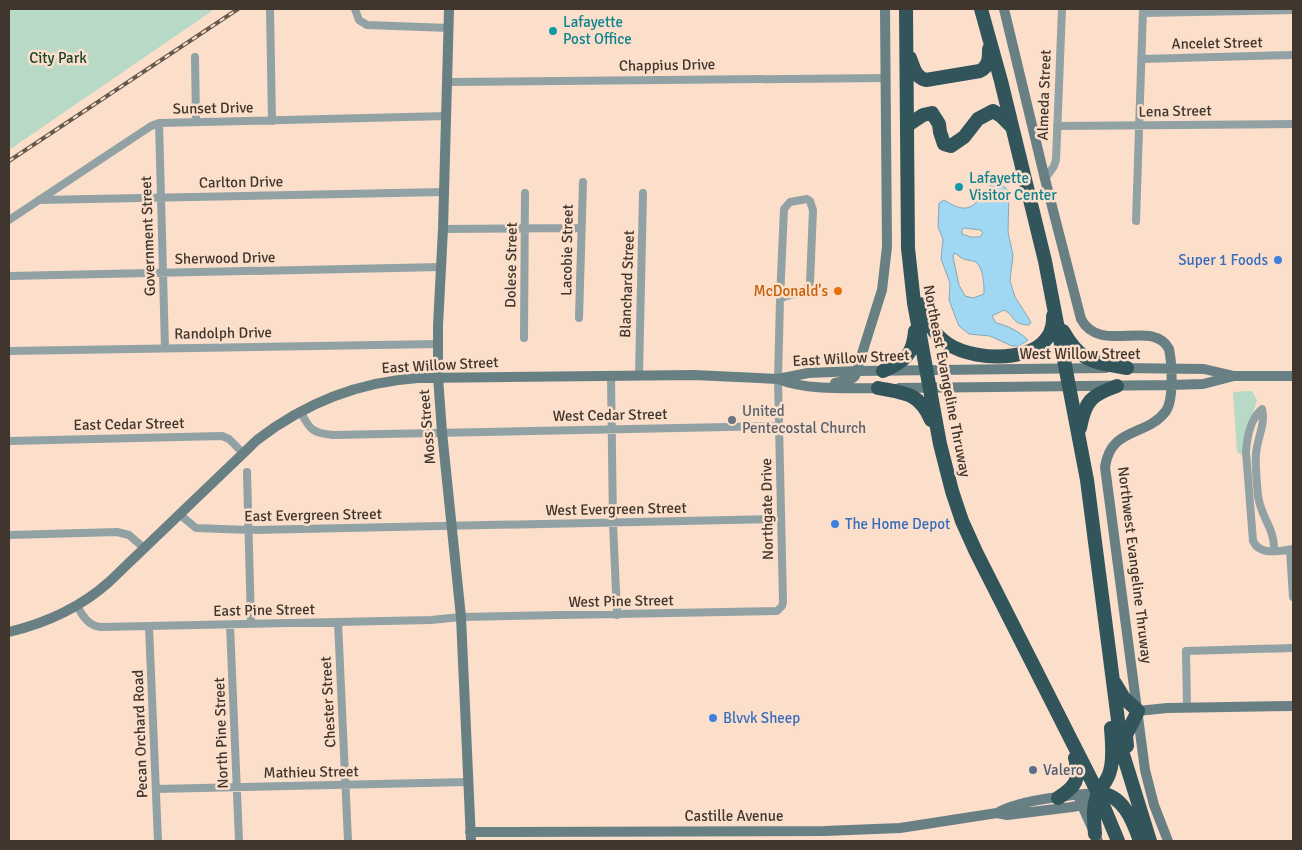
<svg xmlns="http://www.w3.org/2000/svg" width="1302" height="850" font-family="Signika,sans-serif">
<style>
.green{fill:#b9d9c7}
.water{fill:#a0d7f2;stroke:#84a7b7;fill-rule:evenodd}
.lines{fill:none;stroke-linecap:round;stroke-linejoin:round}
.street{stroke:#91a1a4;stroke-width:8}
.secondary{stroke:#688084;stroke-width:10}
.highway{stroke:#32545b;stroke-width:14}
.rail-casing{stroke:#67594e;stroke-width:4}
.rail{stroke:#fbdfca;stroke-width:2;stroke-dasharray:5.5;stroke-linecap:butt}
.culture-dot{fill:#0f9aa8;stroke:#fbdfca;stroke-width:2}
.shop-dot{fill:#3f7fe0;stroke:#fbdfca;stroke-width:2}
.food-dot{fill:#e8710a;stroke:#fbdfca;stroke-width:2}
.worship-dot{fill:#6b7280;stroke:#fbdfca;stroke-width:2}
.service-dot{fill:#5c6f8a;stroke:#fbdfca;stroke-width:2}
.labels{text-anchor:middle;stroke-width:5;stroke-linejoin:round;paint-order:stroke}
.culture-label{font-size:15px;fill:#0d838f;stroke:#fbdfca;text-anchor:start}
.street-label{font-size:15px;fill:#41362e;stroke:#fbdfca}
.park-label{font-size:15px;fill:#17422e;stroke:#fbdfca}
.shop-label{font-size:15px;fill:#366cbe;stroke:#fbdfca;text-anchor:start}
.food-label{font-size:15px;fill:#c56008;stroke:#fbdfca;text-anchor:end}
.worship-label{font-size:15px;fill:#5b616d;stroke:#fbdfca;text-anchor:start}
.service-label{font-size:15px;fill:#4e5e75;stroke:#fbdfca;text-anchor:start}
</style>
<rect width="100%" height="100%" fill="#fbdfca"/>
<path class="green" d="M9,9H215L9,150Z
M1248,391H1252L1257,400L1243,443V456L1237,452L1233,392Z"/>
<path class="water" d="M993,183L1001,184L1009,191L1008,232L1013,255L1010,281L1015,297L1031,322L1029,325C1010,324 1017,317 1004,310L992,316L996,323C1007,325 1020,332 1028,340L1019,346H1012L990,336L969,334L959,326L949,300L950,283L941,259L943,239L938,227L939,203L944,200C973,219 975,201 993,183ZM964,228L980,230L983,233L980,237H971L962,234V230ZM954,253C958,254 960,258 964,259C968,261 973,260 976,262C984,269 984,285 984,294L973,298L965,296L959,285L953,257Z"/>
<g class="lines">
<path class="street" d="M270,9L272,121
M355,9L359,20L367,25L449,28
M1143,13L1293,10
M195,57L196,122
M1141,59L1293,55
M447,82L886,78
M159,123L165,348
M1057,126L1293,124
M1045,179L1054,166L1056,160L1062,9
M807,199L810,201L813,210L810,283L805,292L786,296L780,299L784,209L790,202Z
M39,200L445,192
M9,220L151,126L159,123L447,116
M1136,221L1143,9
M443,229L581,228
M9,276L441,267
M579,318L583,182
M524,338L525,193
M9,351L438,344
M639,375L643,193
M611,376L613,523L617,615
M300,411C310,429 311,433 333,435L779,426
M9,441L222,436L229,439L243,453
M247,472L251,624
M179,514L196,528L249,530L781,519
M9,535L117,532L129,535L144,548
M1290,550L1293,597
M1274,551C1275,528 1261,518 1258,496C1257,483 1255,467 1256,454C1257,439 1266,423 1262,409C1250,419 1247,437 1246,452L1253,541C1260,556 1279,551 1293,549
M77,606C83,616 88,626 101,627L431,620L461,617L777,611L782,606L783,602L778,379L780,299
M338,622L348,841
M230,625L239,841
M149,626L158,841
M1187,708L1186,651L1293,648
M156,789L468,782"/>
<path class="secondary" d="M449,9L443,229L438,326V377L442,432L461,617L471,841
M1004,9L1045,179L1081,319C1100,355 1152,318 1169,349C1172,363 1174,399 1166,411C1147,437 1111,426 1105,467L1145,770L1154,805L1168,841
M1121,368L1204,369L1234,376H1293
M778,379L808,373L858,371L1106,368
M835,383L850,380L855,376L882,290L887,247L885,9
M899,388L1170,385L1203,384L1234,376
M9,632C46,623 80,608 109,582L257,440C305,403 357,382 418,378L694,375L778,379C806,391 854,388 885,388
M1138,711L1167,708L1293,706
M1080,801L1098,841
M997,813C1018,800 1071,795 1097,793
M470,832L825,831L900,828L997,813L1007,815L1072,807L1082,805L1098,793"/>
<path class="highway" d="M906,9L908,248L914,303L940,444L952,491L962,521L976,552L1098,793L1118,841
M981,9L1001,81L1045,261L1087,480L1122,751L1150,841
M910,58C914,68 915,77 926,80L980,71C989,66 989,59 989,49
M908,125L923,115L932,113L939,124L940,132L944,144L951,146L964,137L978,119L993,111L1001,116L1012,127
M920,304C926,320 933,334 948,344C976,363 1056,365 1053,316
M1063,331C1081,363 1094,362 1127,368
M883,371C905,360 913,356 915,331
M878,388C904,393 919,392 931,420
M1080,428C1085,401 1091,395 1117,386
M1115,683L1124,698L1138,711L1126,735L1127,746
M1098,793C1123,794 1133,821 1140,841
M1058,798C1075,787 1081,780 1075,758
M1095,834C1094,821 1092,803 1099,792C1103,784 1108,780 1110,771C1114,758 1112,742 1111,728"/>
<defs>
<path id="rail" d="M9,161L238,9"/>
</defs>
<use href="#rail" class="rail-casing"/>
<use href="#rail" class="rail"/>
</g>
<g class="culture-dot">
<circle cx="553" cy="31" r="5"/>
<circle cx="959" cy="187" r="5"/>
</g>
<g class="shop-dot">
<circle cx="1278" cy="260" r="5"/>
<circle cx="835" cy="524" r="5"/>
<circle cx="713" cy="718" r="5"/>
</g>
<circle class="food-dot" cx="838" cy="291" r="5"/>
<circle class="worship-dot" cx="732" cy="420" r="5"/>
<circle class="service-dot" cx="1033" cy="770" r="5"/>
<g class="labels">
<g class="culture-label">
<text x="563" y="27">Lafayette<tspan x="563" dy="17">Post Office</tspan></text>
<text x="969" y="183">Lafayette<tspan x="969" dy="17">Visitor Center</tspan></text>
</g>
<g class="street-label">
<text transform="translate(1217 43) rotate(-1)" y="5">Ancelet Street</text>
<text transform="translate(667 65) rotate(-1)" y="5">Chappius Drive</text>
<text transform="translate(1044 95) rotate(-88)" y="5">Almeda Street</text>
<text transform="translate(213 108) rotate(-1)" y="5">Sunset Drive</text>
<text transform="translate(1175 111) rotate(-1)" y="5">Lena Street</text>
<text transform="translate(241 182) rotate(-1)" y="5">Carlton Drive</text>
<text transform="translate(148 236) rotate(-92)" y="5">Government Street</text>
<text transform="translate(567 250) rotate(-89)" y="5">Lacobie Street</text>
<text transform="translate(225 258) rotate(-1)" y="5">Sherwood Drive</text>
<text transform="translate(511 265) rotate(-89)" y="5">Dolese Street</text>
<text transform="translate(627 284) rotate(-88)" y="5">Blanchard Street</text>
<text transform="translate(223 333) rotate(-1)" y="5">Randolph Drive</text>
<text x="1080" y="359">West Willow Street</text>
<text transform="translate(851 358) rotate(-3)" y="5">East Willow Street</text>
<text transform="translate(440 365) rotate(-3)" y="5">East Willow Street</text>
<text transform="translate(947 381) rotate(79)" y="5">Northeast Evangeline Thruway</text>
<text transform="translate(610 415) rotate(-1)" y="5">West Cedar Street</text>
<text transform="translate(129 424) rotate(-1)" y="5">East Cedar Street</text>
<text transform="translate(427 427) rotate(-95)" y="5">Moss Street</text>
<text transform="translate(616 509) rotate(-1)" y="5">West Evergreen Street</text>
<text transform="translate(767 509) rotate(-91)" y="5">Northgate Drive</text>
<text transform="translate(313 515) rotate(-1)" y="5">East Evergreen Street</text>
<text transform="translate(1135 565) rotate(83)" y="5">Northwest Evangeline Thruway</text>
<text transform="translate(621 601) rotate(-1)" y="5">West Pine Street</text>
<text transform="translate(264 610) rotate(-1)" y="5">East Pine Street</text>
<text transform="translate(328 702) rotate(-93)" y="5">Chester Street</text>
<text transform="translate(221 733) rotate(-92)" y="5">North Pine Street</text>
<text transform="translate(140 734) rotate(-92)" y="5">Pecan Orchard Road</text>
<text transform="translate(311 772) rotate(-1)" y="5">Mathieu Street</text>
<text x="734" y="821">Castille Avenue</text>
</g>
<g class="park-label">
<text x="58" y="63">City Park</text>
</g>
<g class="shop-label">
<text x="1268" y="265" text-anchor="end">Super 1 Foods</text>
<text x="845" y="529">The Home Depot</text>
<text x="723" y="723">Blvvk Sheep</text>
</g>
<g class="food-label">
<text x="828" y="296">McDonald's</text>
</g>
<g class="worship-label">
<text x="742" y="416">United<tspan x="742" dy="17">Pentecostal Church</tspan></text>
</g>
<g class="service-label">
<text x="1043" y="775">Valero</text>
</g>
</g>
<rect width="1302" height="850" fill="none" stroke="#41362e" stroke-width="20"/>
</svg>
